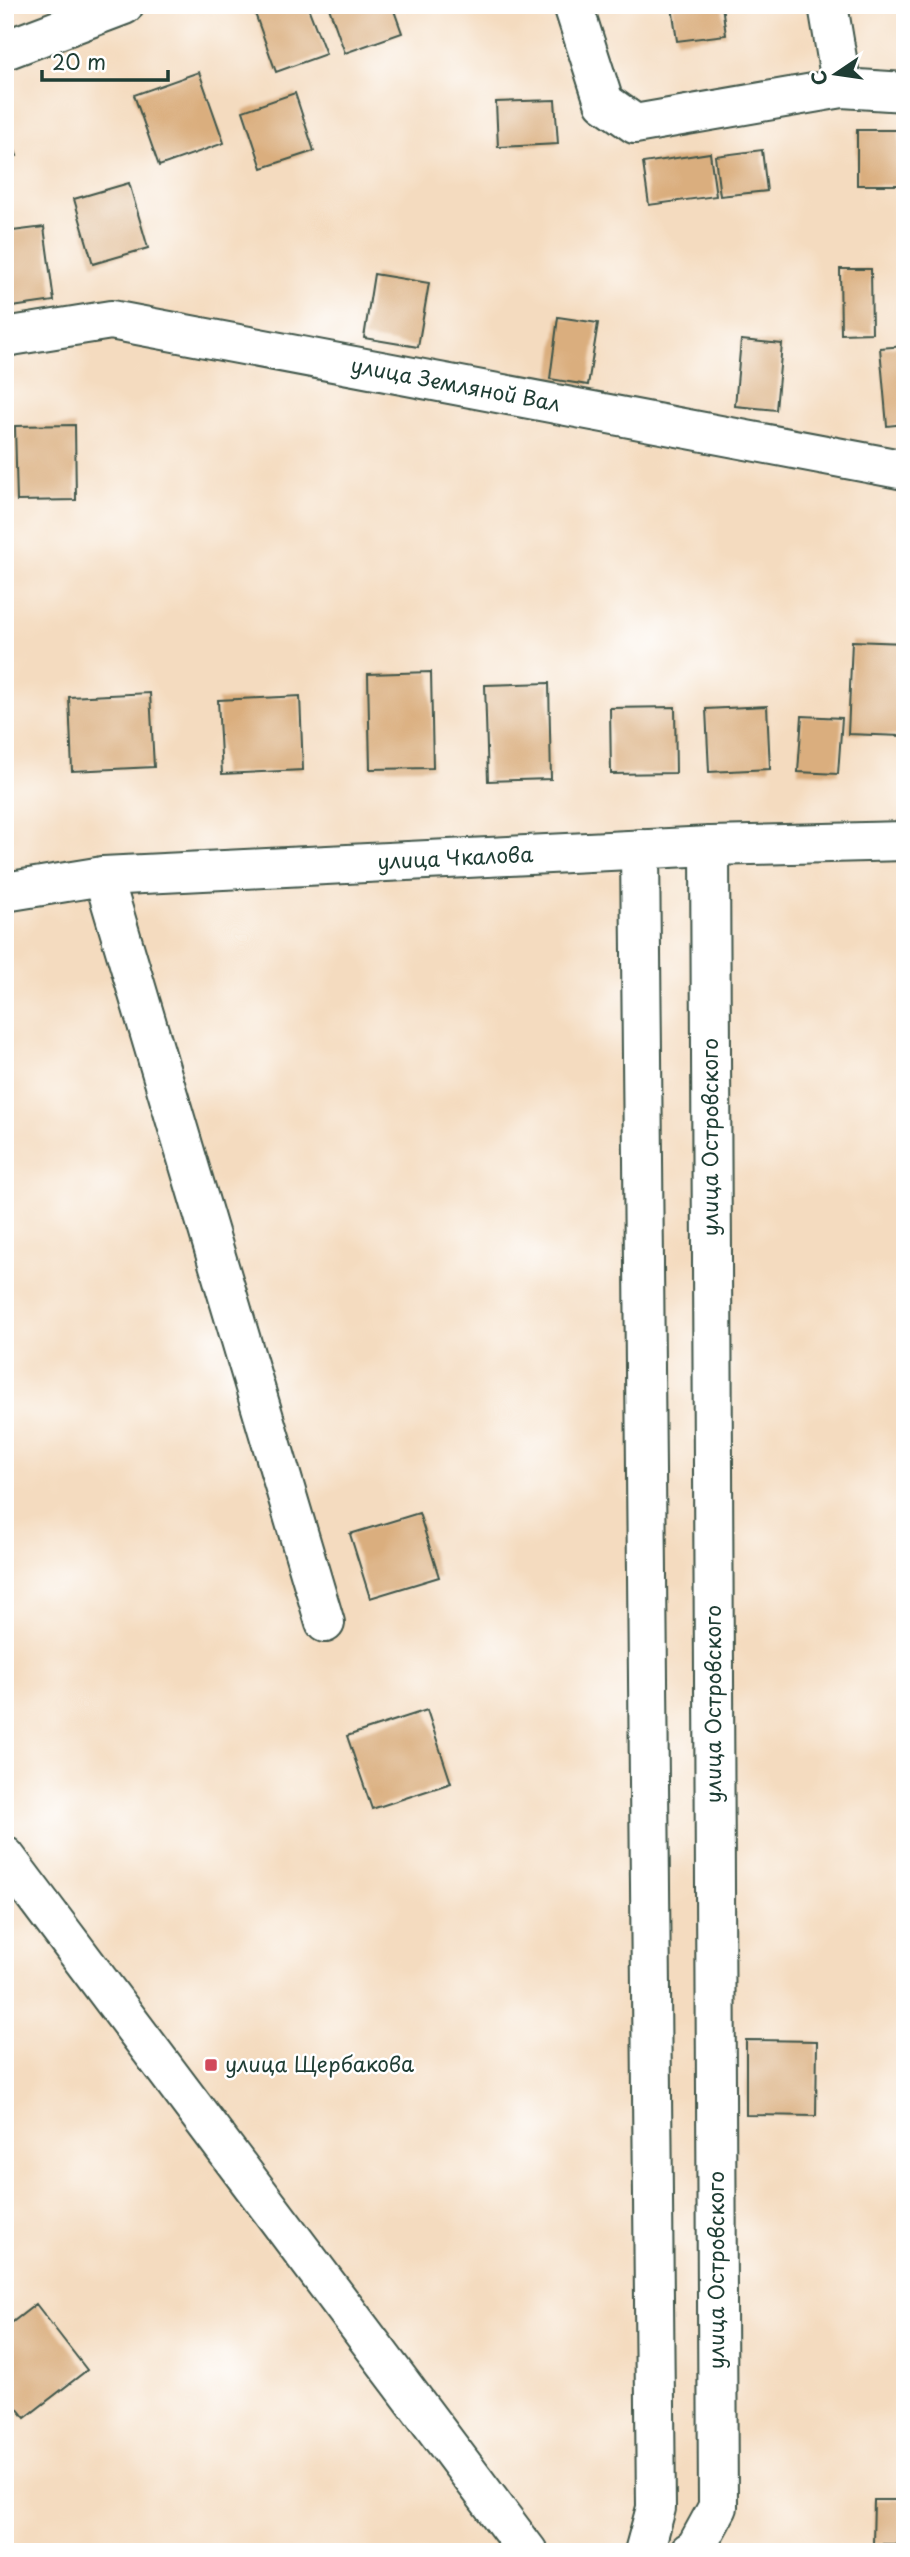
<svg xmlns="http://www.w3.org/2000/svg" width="910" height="2557" font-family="'Playpen Sans',sans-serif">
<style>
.building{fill:#daae7e}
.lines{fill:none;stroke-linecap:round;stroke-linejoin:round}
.minor-casing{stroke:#3f5549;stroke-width:42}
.minor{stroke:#fff;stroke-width:38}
.poi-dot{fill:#d1495b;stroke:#fff;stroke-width:2.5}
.labels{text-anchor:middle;stroke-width:5;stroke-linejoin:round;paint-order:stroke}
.street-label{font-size:21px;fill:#1f3d34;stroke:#fff}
.poi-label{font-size:21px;fill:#1f3d34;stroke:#fff;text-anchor:start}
</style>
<rect width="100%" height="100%" fill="#fff"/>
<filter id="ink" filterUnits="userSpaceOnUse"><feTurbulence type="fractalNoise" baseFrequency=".0143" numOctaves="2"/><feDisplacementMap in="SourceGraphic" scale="14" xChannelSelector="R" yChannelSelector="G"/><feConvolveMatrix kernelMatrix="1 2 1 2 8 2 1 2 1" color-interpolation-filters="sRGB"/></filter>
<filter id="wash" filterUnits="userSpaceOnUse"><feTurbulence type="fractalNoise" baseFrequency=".00686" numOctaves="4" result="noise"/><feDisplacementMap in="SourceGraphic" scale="28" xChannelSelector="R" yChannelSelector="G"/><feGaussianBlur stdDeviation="1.57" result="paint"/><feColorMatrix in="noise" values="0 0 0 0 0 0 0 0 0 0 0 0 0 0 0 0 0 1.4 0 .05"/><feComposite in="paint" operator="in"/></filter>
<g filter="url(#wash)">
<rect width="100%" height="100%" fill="#f4dbbf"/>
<g id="blocks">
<path class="building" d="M252,5H307L326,54L276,72Z
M328,5H392L402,33L345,53Z
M684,5H722L726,35L677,41L672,7Z
M199,72L224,143L159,166L134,95Z
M295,93L314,151L262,168L243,111Z
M555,100L558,144L498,147L496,102Z
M5,125L17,156L5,160Z
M857,130H899L900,185H857Z
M762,150L767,191L720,196L715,156Z
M710,153L716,196L649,205L643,163Z
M129,183L148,248L93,264L74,199Z
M44,227L54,301L5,308V232Z
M840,269H871L872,333L841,334Z
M374,274L429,283L418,347L364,338Z
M558,317L598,323L588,385L550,379Z
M741,340L782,344L776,410L735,406Z
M905,346V424L887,426L880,348Z
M75,425L76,500L17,501L15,426Z
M852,641L905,643L902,736L848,734Z
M431,672L433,768L370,769L368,674Z
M549,683L551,779L488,781L485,685Z
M150,693L154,767L72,771L69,697Z
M300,696L303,770L222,774L218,700Z
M767,706L770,769L709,772L706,709Z
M675,707L676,773L611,774L610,708Z
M802,716L842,718L838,774L798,772Z
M419,1513L439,1577L370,1598L350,1534Z
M427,1710L451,1783L372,1809L347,1736Z
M746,2040L817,2041L816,2116L746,2115Z
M36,2304L87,2370L25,2418L5,2393V2328Z
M874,2500H902L901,2544H873Z"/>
</g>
</g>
<g filter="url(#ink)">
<use href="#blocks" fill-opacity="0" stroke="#3f5549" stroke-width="2"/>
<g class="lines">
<defs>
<g id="minor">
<path d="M573,5L604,102L635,124L842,88L905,92"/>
<path d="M828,5L842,88"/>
<path d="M5,50L124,5"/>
<path id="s1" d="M5,337L111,320L905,470"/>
<path d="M640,849L656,2508L644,2552"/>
<path d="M103,876L325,1623"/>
<path id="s2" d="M5,892L103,876L710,846L905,841"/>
<path d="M5,1856L528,2552"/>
<path d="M689,2552L695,2549L718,2507L710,846"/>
</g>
</defs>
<use href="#minor" class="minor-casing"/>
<use href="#minor" class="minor"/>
</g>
</g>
<rect class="poi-dot" x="204" y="2058" width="14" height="14" rx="3.5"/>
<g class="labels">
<g class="street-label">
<text dy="7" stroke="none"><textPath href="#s1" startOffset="458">улица Земляной Вал</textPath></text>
<text dy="7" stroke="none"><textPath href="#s2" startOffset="452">улица Чкалова</textPath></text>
<text transform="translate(711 1137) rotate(-90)" y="7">улица Островского</text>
<text transform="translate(714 1704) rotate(-90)" y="7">улица Островского</text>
<text transform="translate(717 2270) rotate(-90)" y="7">улица Островского</text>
</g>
<g class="poi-label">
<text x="225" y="2072">улица Щербакова</text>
</g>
</g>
<rect width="910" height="2557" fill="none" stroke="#fff" stroke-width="28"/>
<g transform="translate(836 74) rotate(257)" stroke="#ffffff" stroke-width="5" paint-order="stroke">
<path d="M0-5L12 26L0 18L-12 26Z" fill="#1f3d34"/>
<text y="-10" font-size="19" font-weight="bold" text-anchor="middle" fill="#1f3d34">С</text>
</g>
<path d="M42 70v10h126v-10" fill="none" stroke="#1f3d34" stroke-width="3.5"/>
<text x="52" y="70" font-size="21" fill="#1f3d34" stroke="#ffffff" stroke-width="5" paint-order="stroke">20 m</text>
</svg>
